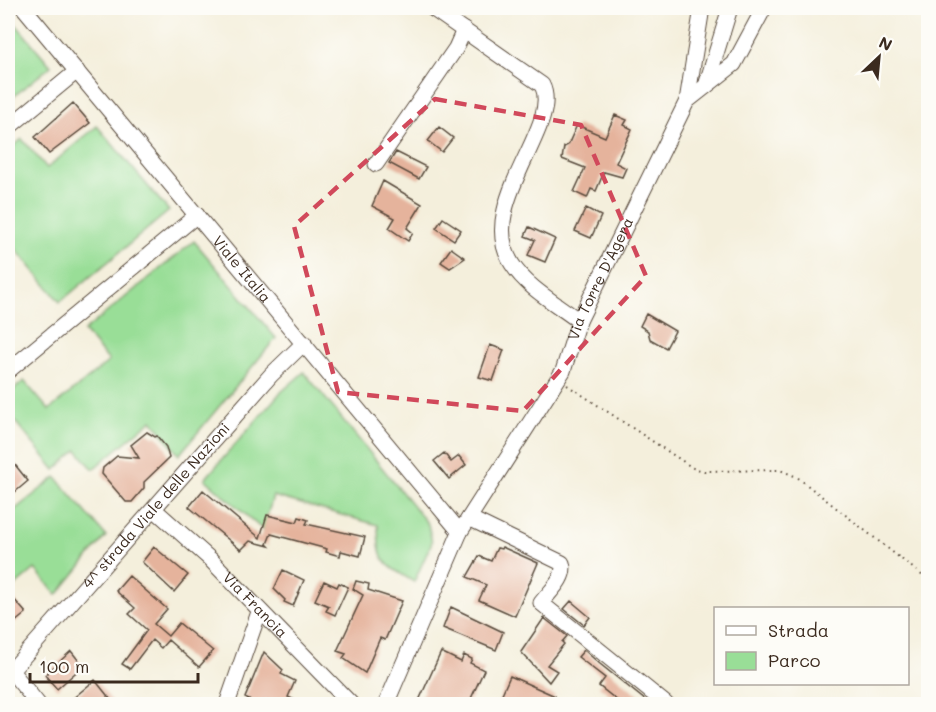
<svg xmlns="http://www.w3.org/2000/svg" width="936" height="712" font-family="Mali,sans-serif">
<style>
.green{fill:#99de97;stroke:#6a845a;stroke-width:1.5}
.building{fill:#e5b39c}
.lines{fill:none;stroke-linecap:round;stroke-linejoin:round}
.minor-casing{stroke:#57483a;stroke-width:17}
.path{stroke:#57483a;stroke-width:2;stroke-dasharray:1.5 4.5;stroke-linecap:butt}
.minor{stroke:#fff;stroke-width:15}
.marked{fill:none;stroke:#d1495b;stroke-width:4.5;stroke-dasharray:12 8;stroke-linejoin:round}
.labels{text-anchor:middle;stroke-width:6;stroke-linejoin:round;paint-order:stroke}
.street-label{font-size:15px;fill:#3b2a1e;stroke:#fdfcf7}
</style>
<rect width="100%" height="100%" fill="#fdfcf7"/>
<filter id="ink" filterUnits="userSpaceOnUse"><feTurbulence type="fractalNoise" baseFrequency=".0167" numOctaves="2"/><feDisplacementMap in="SourceGraphic" scale="12" xChannelSelector="R" yChannelSelector="G"/><feConvolveMatrix kernelMatrix="1 2 1 2 8 2 1 2 1" color-interpolation-filters="sRGB"/></filter>
<filter id="wash" filterUnits="userSpaceOnUse"><feTurbulence type="fractalNoise" baseFrequency=".008" numOctaves="4" result="noise"/><feDisplacementMap in="SourceGraphic" scale="24" xChannelSelector="R" yChannelSelector="G"/><feGaussianBlur stdDeviation="1.35" result="paint"/><feColorMatrix in="noise" values="0 0 0 0 0 0 0 0 0 0 0 0 0 0 0 0 0 1.4 0 .05"/><feComposite in="paint" operator="in"/></filter>
<g filter="url(#wash)">
<rect width="100%" height="100%" fill="#f4efdc"/>
<path class="green" d="M8,15L51,66L8,101Z
M97,126L169,211L60,302L8,240V151L22,139L47,168Z
M194,241L276,338L179,455L152,420L93,469L77,450L55,470L8,413V394L24,381L49,410L109,361L84,331Z
M304,372L428,524L432,542L414,582C382,562 379,564 378,525L273,496L263,530L205,479L280,393Z
M56,477L106,536L57,595L35,569L8,592V539L14,532L8,525V515Z"/>
<g id="blocks">
<path class="building" d="M73,103L90,123L49,154L35,137Z
M615,115L627,120L624,125L632,129L616,163L626,168L622,177L604,172L596,191L591,189L587,198L574,192L585,168L562,159L564,147L568,145L577,125L605,137Z
M439,127L453,138L442,152L428,141Z
M396,152L426,167L419,179L389,163Z
M383,181L422,204L407,228L413,233L408,241L389,228L395,218L372,206Z
M586,208L601,216L591,238L575,231Z
M443,218L461,230L454,240L436,228Z
M529,227L555,239L545,262L528,255L535,240L525,236Z
M451,248L465,258L450,268L441,262Z
M646,314L675,331L666,348L650,339L648,331L640,326Z
M490,345L504,350L493,381L479,377Z
M147,432L155,437L157,436L166,447L169,458L144,482V488L132,502H126L102,474L103,468L117,456L139,458L131,445Z
M444,453L451,462L459,456L466,465L449,479L434,461Z
M8,456L28,481L8,498Z
M203,490L260,538L267,515L297,522L299,517L308,520L306,524L365,537L360,556L341,551L340,556L326,552L327,549L271,534L267,544L269,546L250,541L241,550L189,507Z
M154,547L188,575L174,592L142,562Z
M502,547L538,563L515,616L479,600L486,585L467,577L479,556L491,561L497,548L501,549Z
M283,570L304,580L293,606L284,602L285,600L274,589Z
M129,576L167,609L154,624L168,636L179,623L213,651L199,667L168,640L161,648L152,640L130,669L122,664L147,630L129,614L135,608L116,591Z
M324,581L337,587L339,583L348,587L335,615L326,611L329,606L315,600Z
M356,581L369,584L368,590L402,601L385,640L380,638L365,673L343,658L346,654L337,651L363,595L353,589Z
M13,598L26,613L8,628V603Z
M571,601L590,617L584,625L564,609Z
M451,607L503,632L496,650L443,628Z
M544,618L567,636L562,642L564,644L547,665L557,671L549,682L521,652Z
M584,650L600,664L651,705H623L599,686L605,678L578,657Z
M71,651L83,666L57,689L45,675Z
M264,652L283,670L281,674L295,681L288,697L306,705H259L245,698Z
M441,652L461,662L464,655L472,659L470,663L484,670L468,705H417Z
M510,676L555,696L551,705H497Z
M95,680L115,705H65Z"/>
</g>
</g>
<g filter="url(#ink)">
<use href="#blocks" fill-opacity="0" stroke="#57483a" stroke-width="1.5"/>
<g class="lines">
<defs>
<g id="minor">
<path id="s1" d="M24,8L460,532"/>
<path d="M432,8L542,85C563,126 474,205 512,264C527,288 557,304 579,321"/>
<path d="M706,86L730,8"/>
<path d="M687,101L734,64L764,8"/>
<path d="M8,128L77,71"/>
<path d="M376,164L456,48L464,30"/>
<path d="M8,371L197,215"/>
<path id="s2" d="M155,510L210,559L351,704"/>
<path d="M469,518L562,563C567,578 549,592 541,603L666,704"/>
<path d="M8,667L38,704"/>
<path id="s3" d="M11,671L271,375L304,343"/>
<path d="M227,704L259,612"/>
<path id="s4" d="M386,704L460,532L563,371L579,321L687,101L702,8"/>
</g>
</defs>
<use href="#minor" class="minor-casing"/>
<path class="path" d="M567,385L693,468L704,471L780,470L797,477L928,580"/>
<use href="#minor" class="minor"/>
</g>
</g>
<path class="marked" d="M435,99L581,125L646,276L523,411L338,392L294,226Z"/>
<g class="labels">
<g class="street-label">
<text dy="5" stroke="none"><textPath href="#s1" startOffset="340">Viale Italia</textPath></text>
<text dy="5" stroke="none"><textPath href="#s4" startOffset="478">Via Torre D'Agera</textPath></text>
<text dy="5" stroke="none"><textPath href="#s3" startOffset="220">4^ strada Viale delle Nazioni</textPath></text>
<text dy="5" stroke="none"><textPath href="#s2" startOffset="138">Via Francia</textPath></text>
</g>
</g>
<rect width="936" height="712" fill="none" stroke="#fdfcf7" stroke-width="30"/>
<rect x="714" y="607" width="195" height="78" fill="#fdfcf7" stroke="#afa8a0" stroke-width="1.5"/>
<rect x="726" y="626" width="30" height="9" fill="#ffffff" stroke="#afa8a0" stroke-width="1.5"/>
<text x="768" y="637" font-size="18" fill="#3b2a1e">Strada</text>
<rect x="726" y="652" width="30" height="18" fill="#99de97" stroke="#afa8a0" stroke-width="1.5"/>
<text x="768" y="667" font-size="18" fill="#3b2a1e">Parco</text>
<g transform="translate(879 57) rotate(26)" stroke="#fdfcf7" stroke-width="4.5" paint-order="stroke">
<path d="M0-4.5L10 22L0 15L-10 22Z" fill="#3b2a1e"/>
<text y="-9" font-size="16" font-weight="bold" text-anchor="middle" fill="#3b2a1e">N</text>
</g>
<path d="M30 673v9h168v-9" fill="none" stroke="#3b2a1e" stroke-width="3"/>
<text x="39" y="673" font-size="18" fill="#3b2a1e" stroke="#fdfcf7" stroke-width="4.5" paint-order="stroke">100 m</text>
</svg>
